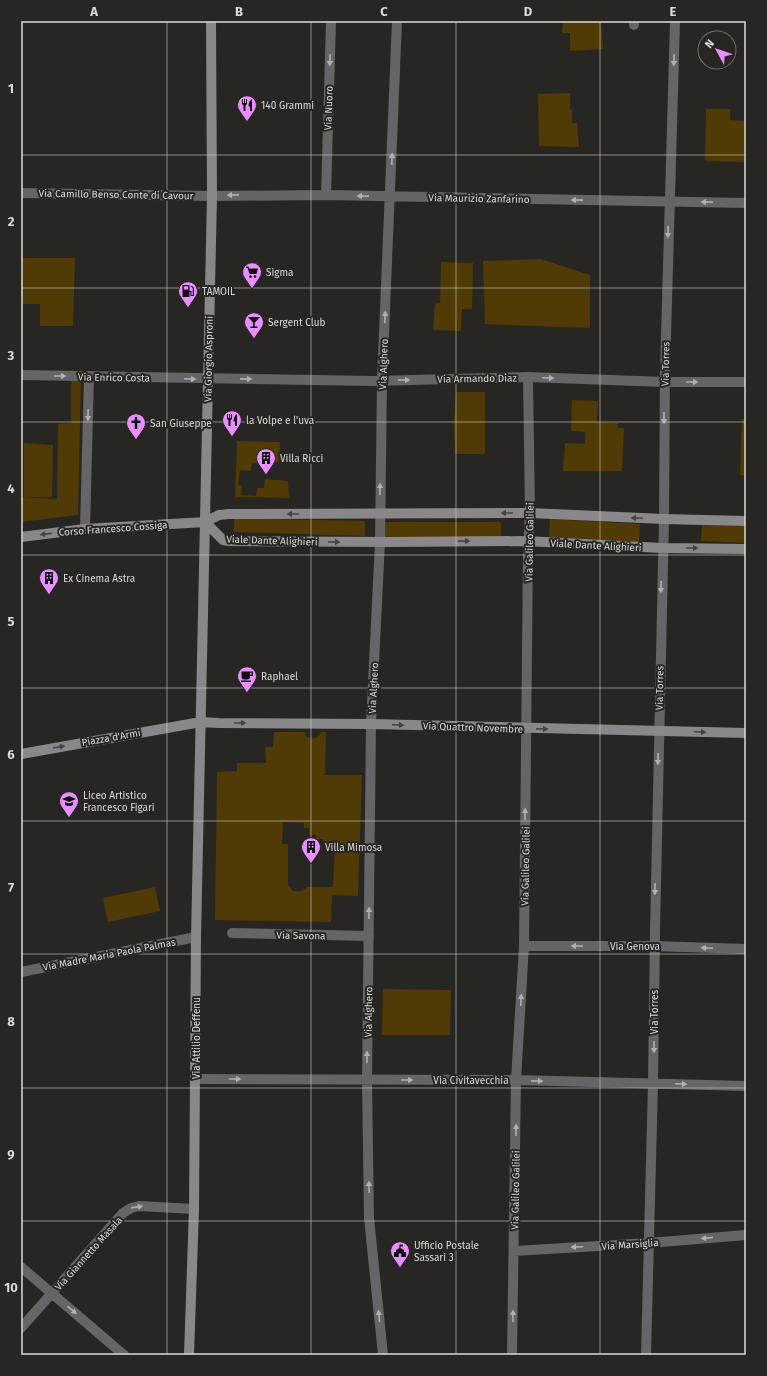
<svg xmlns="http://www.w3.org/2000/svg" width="767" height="1376" font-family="'Fira Sans',sans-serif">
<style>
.green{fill:#503a05;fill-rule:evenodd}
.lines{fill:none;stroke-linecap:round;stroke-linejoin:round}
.street{stroke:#656466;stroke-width:10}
.secondary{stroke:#89878a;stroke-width:10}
.oneway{fill:#b2b1b0}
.oneway2{fill:#454341}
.grid{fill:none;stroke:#dcdbd8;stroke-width:1;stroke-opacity:0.55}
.labels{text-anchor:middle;stroke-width:4;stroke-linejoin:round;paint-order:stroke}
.poi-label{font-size:10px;fill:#dcdbd8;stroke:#282622;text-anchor:start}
.street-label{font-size:10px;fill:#dcdbd8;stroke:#282622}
.neatline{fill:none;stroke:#dcdbd8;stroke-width:1.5}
.grid-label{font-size:13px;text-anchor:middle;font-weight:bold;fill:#dcdbd8}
</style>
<rect width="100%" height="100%" fill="#282622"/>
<path class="green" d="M563,21H601L603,49L570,51V33H562Z
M570,93V109L572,110V123H577L579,147L539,146L538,94Z
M706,109H730V120L746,121V145H744V162L705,161Z
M21,258H75L73,326H40V304H21Z
M541,259L590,275V328L485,324L483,261Z
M441,262L473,263L472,309H462L461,331L433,330L435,304L440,303Z
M71,381H81L78,515L21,522V497L57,499L58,424L71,423Z
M456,392H485V454H455L454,422Z
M572,400L598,401L597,422L618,423V428H624L622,471H563L565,443L585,444V432L571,431Z
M742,419H746V476L740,475Z
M237,441L280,442L279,462H269L268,464L252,463L251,471L240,470L238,485L242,486L241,495L256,496L257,488H264L265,479L288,481L289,498L235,497Z
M24,443L53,445L52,497H24Z
M234,518L365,521V536L234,532Z
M550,519L640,524L639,542L549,537Z
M384,522H501V537H384Z
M702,525L746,526V543L701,541Z
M274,732H305L306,737C312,739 319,739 321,732H326L325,775H362L358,896L332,895L331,922L215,920L217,772L237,771V763H266L265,747H273ZM283,822L304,823V828H309V835H316V839H323V844H335L333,887H307L302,891H293L289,886H288V844H282Z
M155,887L160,911L108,922L103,898Z
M383,989L451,990L450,1035H382Z"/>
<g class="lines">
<path class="street" d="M634,21V25
M21,193L212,196L326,195L746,203
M326,195L331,21
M21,375L373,381L528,377L665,382H746
M85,529L89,376
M232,933L369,936
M524,946H654L746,949
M21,972L196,937
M196,1079L516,1080L746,1086
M514,1251L649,1243L746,1235
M21,1267L124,1355
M21,1328L123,1213L131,1208L139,1206L194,1209
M383,1355L369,1218L367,1080L371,724L380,542L382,381L397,21
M512,1355L516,1080L524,946L528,553L530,513L528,377
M646,1355L653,1083L655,931L664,519L665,371L675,21"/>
<path class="secondary" d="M205,522L223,540L229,541L390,542L526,541L662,548L746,549
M21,537L85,529L205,522L219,515L229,514L530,513L664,519L746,521
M21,754L201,722L219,723L371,724L746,733
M189,1355L194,1209L196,937L212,196L211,21"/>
</g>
<defs><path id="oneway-solid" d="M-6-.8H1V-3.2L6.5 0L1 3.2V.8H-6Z"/></defs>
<g class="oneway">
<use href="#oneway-solid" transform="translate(330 60) rotate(92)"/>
<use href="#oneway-solid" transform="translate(674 60) rotate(92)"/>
<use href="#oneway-solid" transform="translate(392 159) rotate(-88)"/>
<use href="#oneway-solid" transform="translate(233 195) rotate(179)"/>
<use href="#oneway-solid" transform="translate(363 196) rotate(-179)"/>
<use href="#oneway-solid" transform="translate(577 200) rotate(-179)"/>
<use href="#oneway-solid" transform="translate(707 202) rotate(-179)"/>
<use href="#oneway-solid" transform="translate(668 232) rotate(91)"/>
<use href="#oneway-solid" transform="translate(385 317) rotate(-87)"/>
<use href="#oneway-solid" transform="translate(60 376)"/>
<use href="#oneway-solid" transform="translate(548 378) rotate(2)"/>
<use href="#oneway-solid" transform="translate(190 379) rotate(2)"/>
<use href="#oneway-solid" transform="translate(246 379) rotate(1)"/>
<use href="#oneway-solid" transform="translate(404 380) rotate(-1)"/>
<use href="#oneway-solid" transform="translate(692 382)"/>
<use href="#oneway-solid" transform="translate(88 415) rotate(91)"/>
<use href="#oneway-solid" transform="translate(664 418) rotate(90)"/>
<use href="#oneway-solid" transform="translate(380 489) rotate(-89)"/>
<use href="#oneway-solid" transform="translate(661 587) rotate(91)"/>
<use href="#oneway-solid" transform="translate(658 759) rotate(91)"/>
<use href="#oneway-solid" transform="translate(525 814) rotate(-89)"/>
<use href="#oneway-solid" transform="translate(655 889) rotate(91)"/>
<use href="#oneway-solid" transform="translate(369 913) rotate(-89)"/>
<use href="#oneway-solid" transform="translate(577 946) rotate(180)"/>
<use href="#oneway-solid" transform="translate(707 948) rotate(-178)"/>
<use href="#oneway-solid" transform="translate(521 1000) rotate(-87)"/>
<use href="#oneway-solid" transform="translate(654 1047) rotate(90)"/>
<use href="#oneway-solid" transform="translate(367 1057) rotate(-89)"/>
<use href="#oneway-solid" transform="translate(235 1079)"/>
<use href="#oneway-solid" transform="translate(407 1080)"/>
<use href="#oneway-solid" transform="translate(537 1081) rotate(1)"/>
<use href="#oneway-solid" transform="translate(681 1084) rotate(2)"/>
<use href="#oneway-solid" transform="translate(516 1130) rotate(-89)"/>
<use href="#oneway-solid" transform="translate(369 1187) rotate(-91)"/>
<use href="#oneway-solid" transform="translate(137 1207) rotate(-8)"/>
<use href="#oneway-solid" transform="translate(707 1238) rotate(175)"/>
<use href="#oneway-solid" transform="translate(577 1247) rotate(177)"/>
<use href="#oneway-solid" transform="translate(72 1310) rotate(41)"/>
<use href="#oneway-solid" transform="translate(379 1316) rotate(-96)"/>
<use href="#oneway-solid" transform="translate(513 1316) rotate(-89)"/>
</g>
<g class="oneway2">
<use href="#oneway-solid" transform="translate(507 513) rotate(180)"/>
<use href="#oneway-solid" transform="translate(293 514) rotate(180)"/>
<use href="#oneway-solid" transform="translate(637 518) rotate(-177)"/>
<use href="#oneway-solid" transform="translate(46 534) rotate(173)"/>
<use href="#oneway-solid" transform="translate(464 541) rotate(-1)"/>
<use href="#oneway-solid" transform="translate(334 542)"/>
<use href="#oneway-solid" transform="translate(692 548)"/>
<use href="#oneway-solid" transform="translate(240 723)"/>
<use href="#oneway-solid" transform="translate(398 725) rotate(2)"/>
<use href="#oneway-solid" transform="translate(542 729) rotate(1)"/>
<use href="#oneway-solid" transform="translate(700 732) rotate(2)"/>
<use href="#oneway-solid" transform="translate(59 747) rotate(-10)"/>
</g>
<path class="grid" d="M167,21V1355M311,21V1355M456,21V1355M600,21V1355M21,155H746M21,288H746M21,422H746M21,555H746M21,688H746M21,821H746M21,954H746M21,1088H746M21,1221H746"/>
<defs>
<symbol id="restaurant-pin" viewBox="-11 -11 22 30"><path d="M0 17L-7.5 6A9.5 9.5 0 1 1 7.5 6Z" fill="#e88eff" stroke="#282622"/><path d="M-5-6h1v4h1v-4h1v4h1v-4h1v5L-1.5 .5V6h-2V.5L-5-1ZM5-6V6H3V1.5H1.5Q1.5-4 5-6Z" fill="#111"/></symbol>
<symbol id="supermarket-pin" viewBox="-11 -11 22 30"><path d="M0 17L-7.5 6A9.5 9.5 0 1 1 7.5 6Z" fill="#e88eff" stroke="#282622"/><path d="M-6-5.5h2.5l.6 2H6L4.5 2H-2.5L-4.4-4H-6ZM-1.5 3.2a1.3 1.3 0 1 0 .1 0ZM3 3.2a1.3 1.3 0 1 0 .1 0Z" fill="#111"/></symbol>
<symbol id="fuel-pin" viewBox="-11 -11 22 30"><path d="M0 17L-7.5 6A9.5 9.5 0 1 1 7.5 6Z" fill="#e88eff" stroke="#282622"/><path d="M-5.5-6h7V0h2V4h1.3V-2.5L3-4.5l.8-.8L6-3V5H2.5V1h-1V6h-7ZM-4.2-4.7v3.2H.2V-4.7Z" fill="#111"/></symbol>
<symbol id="bar-pin" viewBox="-11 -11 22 30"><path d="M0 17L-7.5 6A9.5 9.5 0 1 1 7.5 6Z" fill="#e88eff" stroke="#282622"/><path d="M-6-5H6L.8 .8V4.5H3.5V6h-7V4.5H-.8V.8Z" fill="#111"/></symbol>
<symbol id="church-pin" viewBox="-11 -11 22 30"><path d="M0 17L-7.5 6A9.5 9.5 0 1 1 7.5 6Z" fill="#e88eff" stroke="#282622"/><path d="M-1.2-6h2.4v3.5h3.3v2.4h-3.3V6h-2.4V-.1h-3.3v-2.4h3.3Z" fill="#111"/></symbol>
<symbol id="building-pin" viewBox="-11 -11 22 30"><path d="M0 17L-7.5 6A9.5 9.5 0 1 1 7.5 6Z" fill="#e88eff" stroke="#282622"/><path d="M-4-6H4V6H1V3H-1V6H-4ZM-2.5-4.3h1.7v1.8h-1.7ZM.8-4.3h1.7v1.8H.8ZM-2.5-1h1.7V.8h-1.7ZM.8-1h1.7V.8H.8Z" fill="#111"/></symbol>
<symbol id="cafe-pin" viewBox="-11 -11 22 30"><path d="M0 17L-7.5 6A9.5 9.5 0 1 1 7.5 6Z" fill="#e88eff" stroke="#282622"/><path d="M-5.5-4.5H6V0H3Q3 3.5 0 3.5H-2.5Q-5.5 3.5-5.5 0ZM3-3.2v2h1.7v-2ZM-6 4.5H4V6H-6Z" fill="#111"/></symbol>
<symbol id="school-pin" viewBox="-11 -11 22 30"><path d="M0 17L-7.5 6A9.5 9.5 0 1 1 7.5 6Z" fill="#e88eff" stroke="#282622"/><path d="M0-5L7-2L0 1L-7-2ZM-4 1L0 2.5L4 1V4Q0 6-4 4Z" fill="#111"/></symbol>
<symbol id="civic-pin" viewBox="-11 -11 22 30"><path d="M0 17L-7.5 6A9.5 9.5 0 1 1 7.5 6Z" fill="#e88eff" stroke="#282622"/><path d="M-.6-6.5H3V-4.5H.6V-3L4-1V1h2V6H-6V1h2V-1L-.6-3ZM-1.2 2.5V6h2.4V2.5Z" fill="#111"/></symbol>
</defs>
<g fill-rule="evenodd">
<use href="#restaurant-pin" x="236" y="94" width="22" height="30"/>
<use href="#supermarket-pin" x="241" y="261" width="22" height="30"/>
<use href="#fuel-pin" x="177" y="280" width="22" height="30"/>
<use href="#bar-pin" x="243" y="311" width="22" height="30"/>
<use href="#restaurant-pin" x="221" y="409" width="22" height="30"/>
<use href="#church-pin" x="125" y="412" width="22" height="30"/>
<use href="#building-pin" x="255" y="447" width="22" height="30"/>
<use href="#building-pin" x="38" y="567" width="22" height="30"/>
<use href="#cafe-pin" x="236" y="665" width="22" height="30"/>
<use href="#school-pin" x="58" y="790" width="22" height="30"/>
<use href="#building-pin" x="300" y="836" width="22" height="30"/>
<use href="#civic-pin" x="389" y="1240" width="22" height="30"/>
</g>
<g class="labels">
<g class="poi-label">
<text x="261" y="109">140 Grammi</text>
<text x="266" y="276">Sigma</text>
<text x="202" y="295">TAMOIL</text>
<text x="268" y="326">Sergent Club</text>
<text x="246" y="424">la Volpe e l'uva</text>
<text x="150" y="427">San Giuseppe</text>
<text x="280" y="462">Villa Ricci</text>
<text x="63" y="582">Ex Cinema Astra</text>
<text x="261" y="680">Raphael</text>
<text x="83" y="799">Liceo Artistico<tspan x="83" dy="12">Francesco Figari</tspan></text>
<text x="325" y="851">Villa Mimosa</text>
<text x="414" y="1249">Ufficio Postale<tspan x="414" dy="12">Sassari 3</tspan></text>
</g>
<g class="street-label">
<text transform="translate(328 108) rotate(-88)" y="4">Via Nuoro</text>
<text transform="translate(116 194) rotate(1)" y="4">Via Camillo Benso Conte di Cavour</text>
<text transform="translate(479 198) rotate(1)" y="4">Via Maurizio Zanfarino</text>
<text transform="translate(208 359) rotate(-89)" y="4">Via Giorgio Asproni</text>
<text transform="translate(383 364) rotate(-88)" y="4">Via Alghero</text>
<text transform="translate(665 364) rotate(-89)" y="4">Via Torres</text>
<text transform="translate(114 377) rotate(1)" y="4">Via Enrico Costa</text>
<text transform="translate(477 378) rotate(-1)" y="4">Via Armando Diaz</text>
<text transform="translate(113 528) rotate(-4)" y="4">Corso Francesco Cossiga</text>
<text transform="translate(272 540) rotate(2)" y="4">Viale Dante Alighieri</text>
<text transform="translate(529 542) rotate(-89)" y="4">Via Galileo Galilei</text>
<text transform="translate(596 545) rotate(3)" y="4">Viale Dante Alighieri</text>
<text transform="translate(373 688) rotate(-87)" y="4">Via Alghero</text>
<text transform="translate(659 688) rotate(-89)" y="4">Via Torres</text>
<text transform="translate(473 727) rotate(2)" y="4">Via Quattro Novembre</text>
<text transform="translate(111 737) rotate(-10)" y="4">Piazza d'Armi</text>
<text transform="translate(525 866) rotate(-89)" y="4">Via Galileo Galilei</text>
<text transform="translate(301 935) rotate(1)" y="4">Via Savona</text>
<text x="635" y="950">Via Genova</text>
<text transform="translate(109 954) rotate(-11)" y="4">Via Madre Maria Paola Palmas</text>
<text transform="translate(368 1012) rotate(-89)" y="4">Via Alghero</text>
<text transform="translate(654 1012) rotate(-90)" y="4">Via Torres</text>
<text transform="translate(196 1038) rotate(-90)" y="4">Via Attilio Deffenu</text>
<text x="471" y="1084">Via Civitavecchia</text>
<text transform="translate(515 1190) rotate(-89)" y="4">Via Galileo Galilei</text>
<text transform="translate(630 1244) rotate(-4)" y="4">Via Marsiglia</text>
<text transform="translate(88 1253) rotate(-48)" y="4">Via Giannetto Masala</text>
</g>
</g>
<rect width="767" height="1376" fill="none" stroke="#282622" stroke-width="44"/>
<g transform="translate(717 50) rotate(310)"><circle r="19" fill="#282622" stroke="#706e6b"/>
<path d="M0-3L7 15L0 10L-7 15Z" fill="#e88eff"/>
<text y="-6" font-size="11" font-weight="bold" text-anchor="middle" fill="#dcdbd8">N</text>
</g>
<rect x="22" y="22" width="723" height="1332" class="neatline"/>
<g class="grid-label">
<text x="94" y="16">A</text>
<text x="239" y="16">B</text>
<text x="384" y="16">C</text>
<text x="528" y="16">D</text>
<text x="673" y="16">E</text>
<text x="11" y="93">1</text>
<text x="11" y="226">2</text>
<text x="11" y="360">3</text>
<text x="11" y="493">4</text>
<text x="11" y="626">5</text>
<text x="11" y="759">6</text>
<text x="11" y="892">7</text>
<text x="11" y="1026">8</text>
<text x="11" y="1159">9</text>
<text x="11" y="1292">10</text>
</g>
</svg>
